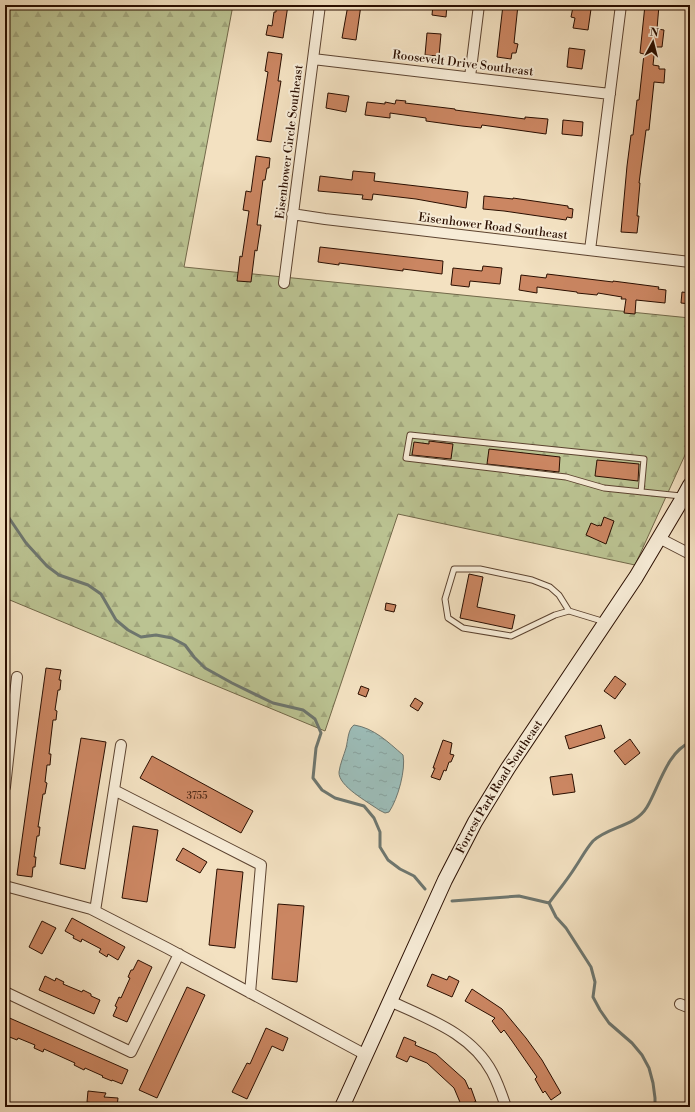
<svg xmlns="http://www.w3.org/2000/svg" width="695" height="1112" font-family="'Libre Bodoni',serif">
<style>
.forest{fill:url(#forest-firs);stroke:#726849}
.water{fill:url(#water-ripples);stroke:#6e766e}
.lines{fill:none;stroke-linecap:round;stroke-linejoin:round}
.stream{stroke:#6e766e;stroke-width:3}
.building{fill:#cb8662;stroke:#2a0e00}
.lane-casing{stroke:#5c4330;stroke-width:7}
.street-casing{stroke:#5c4330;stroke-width:12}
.secondary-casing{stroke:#2a0e00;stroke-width:16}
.lane{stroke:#f7ecd7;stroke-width:5}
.street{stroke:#f7ecd7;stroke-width:10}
.secondary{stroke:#f7ecd7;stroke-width:14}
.labels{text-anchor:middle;stroke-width:4;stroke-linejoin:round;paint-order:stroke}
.number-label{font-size:10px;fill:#522c18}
.street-label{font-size:12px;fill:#2a0e00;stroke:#f7ecd7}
</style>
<defs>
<pattern id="forest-firs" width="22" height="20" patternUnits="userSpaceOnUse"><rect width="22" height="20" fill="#bbc392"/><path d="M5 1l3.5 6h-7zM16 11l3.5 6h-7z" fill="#a1a67c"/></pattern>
<pattern id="water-ripples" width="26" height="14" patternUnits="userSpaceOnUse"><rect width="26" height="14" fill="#9cbcb7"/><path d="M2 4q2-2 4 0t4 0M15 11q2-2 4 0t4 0" fill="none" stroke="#87a09c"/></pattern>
</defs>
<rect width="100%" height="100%" fill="#f3e1c1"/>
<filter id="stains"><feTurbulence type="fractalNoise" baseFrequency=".005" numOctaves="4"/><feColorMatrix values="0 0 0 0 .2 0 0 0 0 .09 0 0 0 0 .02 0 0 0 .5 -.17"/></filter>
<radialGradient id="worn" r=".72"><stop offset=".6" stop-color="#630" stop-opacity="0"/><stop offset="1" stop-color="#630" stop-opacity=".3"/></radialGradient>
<path class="forest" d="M5,5H233L184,267L690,318V444L635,565L398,514L325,731L5,598Z"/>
<path class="water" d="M354,725C374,728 388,742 403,755C406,769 398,799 389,812L385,813L379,810C368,802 338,786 339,772C340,764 344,755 346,748C348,740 348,729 354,725Z"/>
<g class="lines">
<path class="stream" d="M5,512L26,543L47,566L59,575L88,585L101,594L116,620L128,630L141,637L156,635L172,638L185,645L194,657L205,668L232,683L273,703L303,710L315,719L321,733L316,748L313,778L322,790L335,798L364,806L374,818L380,832V847L388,860L400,869L414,876L425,889
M452,901L519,896L549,903
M549,903L556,917L566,928L591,967L595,982L593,997L600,1010L609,1023L632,1043L642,1055L649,1068L653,1083L655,1098V1107
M549,903C558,891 568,879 576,866C582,857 586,849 593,841C609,826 635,827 647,807C658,789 668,750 690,743"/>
</g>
<path class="building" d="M276,5H288L283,38L266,35L268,25L272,26L274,12H276Z
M348,5H361L356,40L342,38Z
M433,5H447L446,17L432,15Z
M503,5H518L514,43L518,44L516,53H512L511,59L497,57Z
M579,5H589L588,8L591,9L588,30L573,28L575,18L571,17L573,7H578Z
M645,5H659L657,29L664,30L662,47H655L653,65L659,66V69H665L664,83L654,82L649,130H646L639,183H640L637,216H639L637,233L621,232L627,166L631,135H633L637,100H639L644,54L640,53Z
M427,33L441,34L439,56L425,55Z
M569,48L585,50L582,69L567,67Z
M268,52L282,54L278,81H281L271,142L257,140L268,72L265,71Z
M328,93L349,96L346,112L326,108Z
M396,100L406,101L405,103L455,109V110L525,119V117L548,119L546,134L482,125L481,128L462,126L426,121V118L390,113V118L365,115L367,102L385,104V102L395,104Z
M563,120L583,122L582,136L562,134Z
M256,156L270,158L269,168H267L265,180H263L257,225H261L257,251L255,250L251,282L237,281L240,256L242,257L249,211L243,210L246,191L251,192Z
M353,171L375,173L374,181L468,192L466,208L416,199L373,194L372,200L362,199L363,195L318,191L320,176L352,180Z
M484,196L513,199V198L568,206V208L573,209L572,218L567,217L566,220L504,211L483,209Z
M320,247L443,261L442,274L403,269V271L339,263V265L318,262Z
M483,266L502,268L500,284L470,281L469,287L451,285L453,268L482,271Z
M547,274L613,282V281L659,287L658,289L666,290L665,303L636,300L635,314L624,313L626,299H621L622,297L598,293L597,295L577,293V292L537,287V293L519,290L521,275L546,278Z
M682,292L690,293V304L681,303Z
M429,441L453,444L451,459L412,455L414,442L429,444Z
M489,449L560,457L559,472L487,464Z
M597,460L639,464L638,481L595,476Z
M604,517L614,521L606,544L586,535L591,523L598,526L599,525L601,526Z
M469,574L483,577L477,607L515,615L512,629L460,618Z
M386,603L396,605L394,612L385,610Z
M46,668L61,670L59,680H61L60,690H58L55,710L57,711L56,720H53L49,754H51L50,765H47L45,782L47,783L45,794H43L38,827H40L39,836H37L34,857H36L35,867H33L32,877L17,875Z
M615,676L626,684L615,699L604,691Z
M361,686L369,689L366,697L358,694Z
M415,698L423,703L418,711L410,706Z
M601,725L605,738L569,749L565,736Z
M81,738L106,742L85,869L60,864Z
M630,739L640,753L625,765L614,751Z
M443,740L452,743L450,754L454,755L451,762H449L446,771L444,770L440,780L431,777L435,768H433Z
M152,756L253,811L241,833L140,778Z
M572,774L575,792L553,795L550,777Z
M133,826L158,830L147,902L122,898Z
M183,848L207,862L200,873L176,860Z
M217,869L243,872L235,948L209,945Z
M278,904L304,906L297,982L272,979Z
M72,918L125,947L118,960L108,954L107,957L99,952L101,949L82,939L81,942L73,938L74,936L65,931Z
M42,921L56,928L42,954L29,947Z
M138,960L152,967L127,1022L113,1016L117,1007L115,1006L119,997L121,998L130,978L128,977L131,970H133Z
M432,974L447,980L449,976L459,981L452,997L427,986Z
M45,976L55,981L56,978L64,982L63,984L82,992L83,990L91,994V996L100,1000L94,1014L39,990Z
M187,987L205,995L157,1098L139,1090Z
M472,989L502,1009L526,1038L542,1060L561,1093L551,1100L545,1091L543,1093L535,1079L537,1077L512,1041L504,1030L501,1033L492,1021L495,1018L465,1001Z
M5,1016L128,1070L122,1084L112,1080V1081L102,1077L103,1076L85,1068L84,1070L74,1065L75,1063L44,1049L43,1052L34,1048L35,1045L18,1038L17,1040L7,1036L8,1034L5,1033Z
M266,1028L288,1038L283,1051L272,1046L247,1099L232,1092L247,1063L250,1064Z
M404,1037L416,1042L415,1045L436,1054L465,1080L469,1089L471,1088L476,1102H474L476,1107H462L454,1088L427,1063L410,1056L407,1062L396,1057Z
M88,1091L106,1093L104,1097L118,1098L117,1107H94V1103L87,1102Z"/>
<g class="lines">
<defs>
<path id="lane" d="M641,492L644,459L410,435L406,458L566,477L604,488L681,496
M569,611L559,595L550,587L532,580L480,569H454L445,599L448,618L463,628L511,636L555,615L569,611L605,622"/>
<path id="street" d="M313,59L610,94
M470,77L479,5
M292,214L325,219L690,262
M590,250L621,5
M284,283L320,5
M659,538L690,554
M5,787L17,677
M114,790L261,865L250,993
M5,886L91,909L167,948L366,1055
M95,911L121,745
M5,992L131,1052L179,954
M390,1001C428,1019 471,1033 492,1072C498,1083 502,1095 506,1107
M680,1004L690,1008"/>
<g id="secondary">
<path id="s1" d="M342,1107L445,880L475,822L508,768L636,577L684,496L690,485"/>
</g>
</defs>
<use href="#lane" class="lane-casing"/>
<use href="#street" class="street-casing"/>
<use href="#secondary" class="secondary-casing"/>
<use href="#lane" class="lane"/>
<use href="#street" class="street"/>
<use href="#secondary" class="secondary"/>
</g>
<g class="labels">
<g class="number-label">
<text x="197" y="799">3755</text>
</g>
<g class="street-label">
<text transform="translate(463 63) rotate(7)" y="4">Roosevelt Drive Southeast</text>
<text transform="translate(289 142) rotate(-83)" y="4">Eisenhower Circle Southeast</text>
<text transform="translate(493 226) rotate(7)" y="4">Eisenhower Road Southeast</text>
<text dy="4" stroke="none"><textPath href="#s1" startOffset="357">Forrest Park Road Southeast</textPath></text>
</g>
</g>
<rect width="695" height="1112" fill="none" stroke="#f3e1c1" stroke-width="20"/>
<rect x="6" y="6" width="683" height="1100" fill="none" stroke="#2a0e00" stroke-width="2"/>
<rect x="10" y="10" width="675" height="1092" fill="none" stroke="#2a0e00"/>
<g transform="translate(653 42) rotate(7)" stroke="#f7ecd7" stroke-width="3" paint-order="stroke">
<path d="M0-3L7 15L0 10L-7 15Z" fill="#2a0e00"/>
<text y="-6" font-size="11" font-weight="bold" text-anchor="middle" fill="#2a0e00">N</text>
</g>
<rect width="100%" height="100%" filter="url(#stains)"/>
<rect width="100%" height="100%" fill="url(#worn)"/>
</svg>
